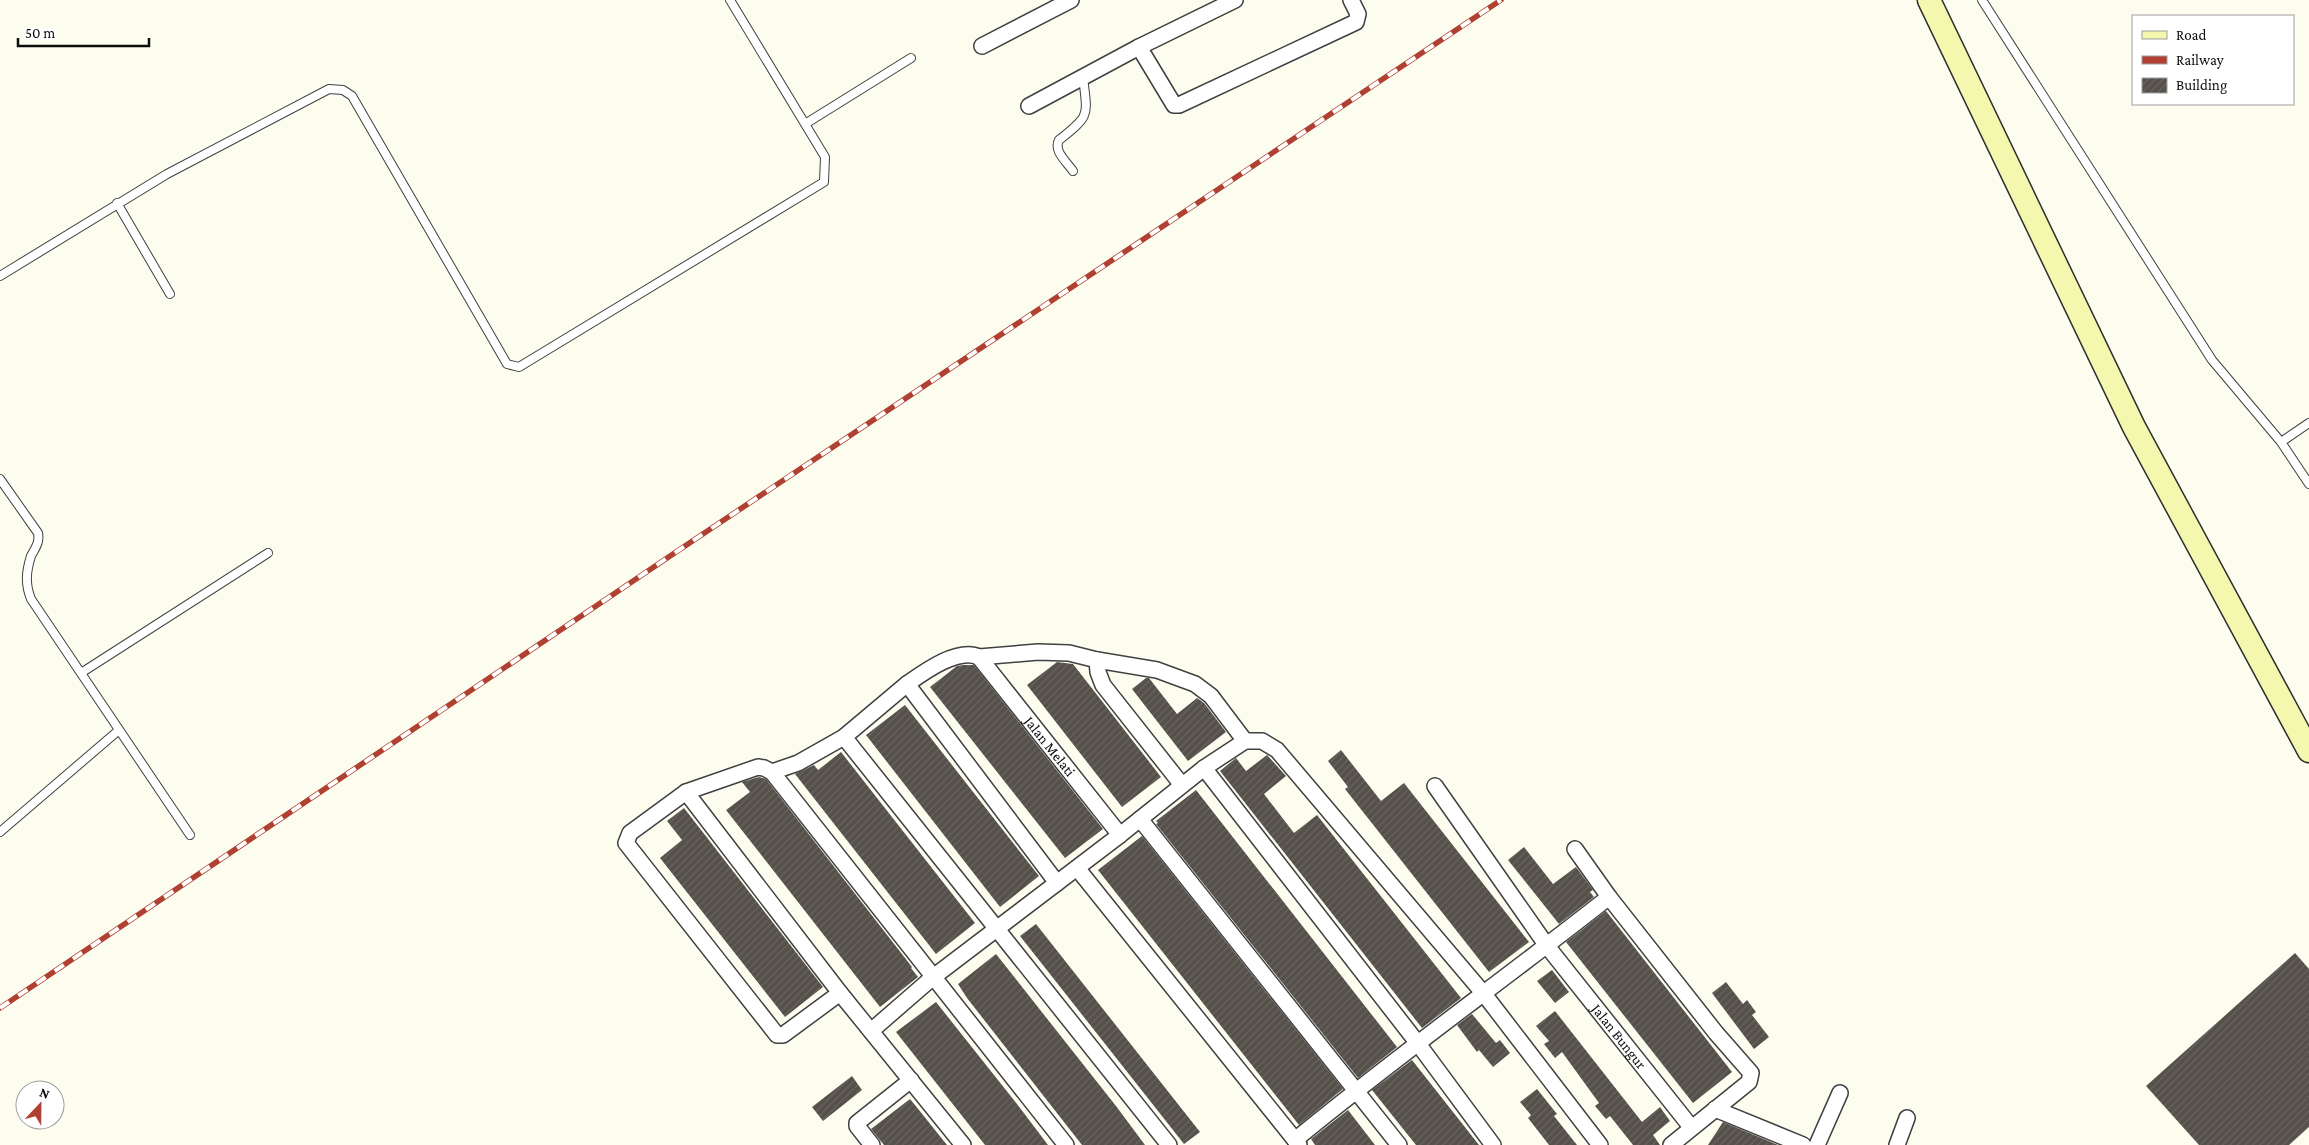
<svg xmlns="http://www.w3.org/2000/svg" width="2309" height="1145" font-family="'Crimson Pro',serif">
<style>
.building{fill:url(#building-hatch)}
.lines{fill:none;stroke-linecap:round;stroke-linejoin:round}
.lane-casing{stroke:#404040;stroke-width:10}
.street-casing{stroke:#404040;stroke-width:18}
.secondary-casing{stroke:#2f2f2f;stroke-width:25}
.lane{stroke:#fff;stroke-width:8}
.street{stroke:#fff;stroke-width:15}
.secondary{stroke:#f4f8af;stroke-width:22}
.rail-casing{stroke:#b04032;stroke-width:5.5}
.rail{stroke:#fff;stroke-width:4;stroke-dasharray:11;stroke-linecap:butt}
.labels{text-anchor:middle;stroke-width:5;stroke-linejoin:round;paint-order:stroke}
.street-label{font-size:15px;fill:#0d0d0d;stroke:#fff}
</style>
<defs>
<pattern id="building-hatch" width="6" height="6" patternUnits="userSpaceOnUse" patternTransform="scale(1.25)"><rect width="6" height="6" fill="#55504a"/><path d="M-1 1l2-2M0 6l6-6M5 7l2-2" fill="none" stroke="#686460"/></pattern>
</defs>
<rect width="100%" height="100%" fill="#fdfdef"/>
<path class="building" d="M1057,662L1073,664L1161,777L1122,807L1027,685Z
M963,665H974L1103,829L1065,858L930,687L957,666Z
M1146,678H1149L1177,714L1197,698L1204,703L1226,732L1188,761L1132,689Z
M905,705L1039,876L1000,907L866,735Z
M1341,750L1381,801L1404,783L1529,942L1489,972L1345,789L1348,787L1328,761Z
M841,752L975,923L936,954L795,774L814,765L818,770Z
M1267,755L1286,776L1264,794L1294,833L1317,815L1461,998L1422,1028L1220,771L1236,758L1246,771Z
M759,777L766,779L912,967L911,968L918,977L880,1007L726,810L750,792L742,782Z
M1196,790L1397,1047L1358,1078L1156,824L1158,823L1156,821Z
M684,808L823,987L785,1017L660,858L682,840L667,821Z
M1142,836L1343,1089L1299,1125L1098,870Z
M1524,847L1553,884L1576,867L1593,890L1590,892L1594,897L1559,924L1508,860Z
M1606,911L1732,1072L1693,1103L1566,942Z
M1036,924L1200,1132L1184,1144L1020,936Z
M2295,953L2309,969V1127L2289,1145H2199L2146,1086Z
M996,954L1116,1106L1145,1145H1082L967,998L958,984Z
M1552,970L1569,992L1555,1003L1537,981Z
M1726,982L1743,1004L1747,1000L1756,1012L1752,1015L1769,1037L1754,1049L1712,993Z
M936,1002L1017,1104L1048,1145H985L896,1032Z
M1555,1011L1642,1122L1660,1107L1670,1121L1653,1135L1660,1145H1633L1610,1116L1606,1119L1595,1106L1599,1103L1562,1052L1555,1058L1544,1044L1549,1041L1536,1026Z
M1472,1014L1496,1043L1500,1040L1510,1053L1493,1067L1479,1050L1477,1052L1457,1025Z
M1412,1060L1427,1079L1479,1145H1416L1372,1090Z
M852,1076L862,1090L823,1121L812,1107Z
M1537,1089L1557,1114L1554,1116L1577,1145H1549L1528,1118L1531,1115L1520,1102Z
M910,1099L919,1110L947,1145H884L871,1129Z
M1348,1110L1375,1145H1315L1311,1139Z
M1723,1122L1778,1145H1708Z"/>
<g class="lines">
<defs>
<path id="lane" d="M1982,0L2212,360L2281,442L2309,484
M805,124L911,58
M1073,171C1067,162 1053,151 1059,140C1092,114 1087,116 1083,76
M117,203L170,294
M0,276L167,174L329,89L343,90L352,96L507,364L519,367L824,182L825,157L730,0
M2281,442L2309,423
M0,479L38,533C40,543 35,548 31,556C26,572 25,584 31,599L190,835
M81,673L268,553
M0,832L119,730"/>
<g id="street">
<path d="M982,46L1071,0"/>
<path d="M1139,47L1174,105H1179L1356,22L1358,14L1351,0"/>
<path d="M1029,106L1139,47L1235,0"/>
<path id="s1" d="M979,657L1120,835"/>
<path d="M1097,660L1098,672L1103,685L1182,785"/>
<path d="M907,684C924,672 958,647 979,657L1038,652L1069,653L1097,660L1157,670L1195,684L1211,696L1245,741"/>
<path d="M844,737L1169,1145"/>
<path d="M1204,768L1419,1045L1493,1145"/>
<path d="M772,772L1066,1145"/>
<path id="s2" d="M1435,786L1547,946L1691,1127"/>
<path d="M686,792L840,993L963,1145"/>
<path d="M1140,819L1399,1145"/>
<path d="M1575,849L1609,897"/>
<path d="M1077,868L1299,1145"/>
<path d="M840,993L783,1035H777L626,843L630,833L686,792L758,767L764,768L772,772L798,763L844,737L907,684L1057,883"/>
<path d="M871,1031L932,978L1120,835L1204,768L1245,741H1262L1277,750L1484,994L1600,1145"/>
<path d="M1715,1109L1803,1145"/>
<path d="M1295,1140C1397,1056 1505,979 1609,897L1716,1033L1751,1073L1749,1082L1671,1145"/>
<path d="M872,1145L857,1126V1123L911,1080"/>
<path d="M1817,1145L1840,1093"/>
<path d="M1897,1145L1907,1118"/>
</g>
<path id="secondary" d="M1929,0L2134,427L2309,751"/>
</defs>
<use href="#lane" class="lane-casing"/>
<use href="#street" class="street-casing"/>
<use href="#secondary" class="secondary-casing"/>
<use href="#lane" class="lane"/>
<use href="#street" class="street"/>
<use href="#secondary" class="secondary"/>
<defs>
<path id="rail" d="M0,1008L679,550L1501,0"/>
</defs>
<use href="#rail" class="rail-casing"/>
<use href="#rail" class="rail"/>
</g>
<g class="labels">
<g class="street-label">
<text dy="5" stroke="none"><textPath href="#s1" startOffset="114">Jalan Melati</textPath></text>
<text dy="5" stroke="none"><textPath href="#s2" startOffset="311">Jalan Bungur</textPath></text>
</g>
</g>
<rect x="2132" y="15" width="162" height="90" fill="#ffffff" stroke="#9e9e9e"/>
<rect x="2142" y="31" width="25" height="8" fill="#f4f8af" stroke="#9e9e9e"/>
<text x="2176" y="40" font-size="15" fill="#0d0d0d">Road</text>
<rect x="2142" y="56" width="25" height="8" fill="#b04032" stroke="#9e9e9e"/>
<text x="2176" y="65" font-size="15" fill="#0d0d0d">Railway</text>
<rect x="2142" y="78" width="25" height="15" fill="url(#building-hatch)" stroke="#9e9e9e"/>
<text x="2176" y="90" font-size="15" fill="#0d0d0d">Building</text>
<g transform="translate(40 1105) rotate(22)"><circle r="24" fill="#ffffff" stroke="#9e9e9e"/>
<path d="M0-4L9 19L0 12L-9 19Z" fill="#b04032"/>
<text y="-8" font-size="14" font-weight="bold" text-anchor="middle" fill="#0d0d0d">N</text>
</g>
<path d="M18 38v8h131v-8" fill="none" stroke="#0d0d0d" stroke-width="2.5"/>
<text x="25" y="38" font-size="15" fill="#0d0d0d" stroke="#ffffff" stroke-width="4" paint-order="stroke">50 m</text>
</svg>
